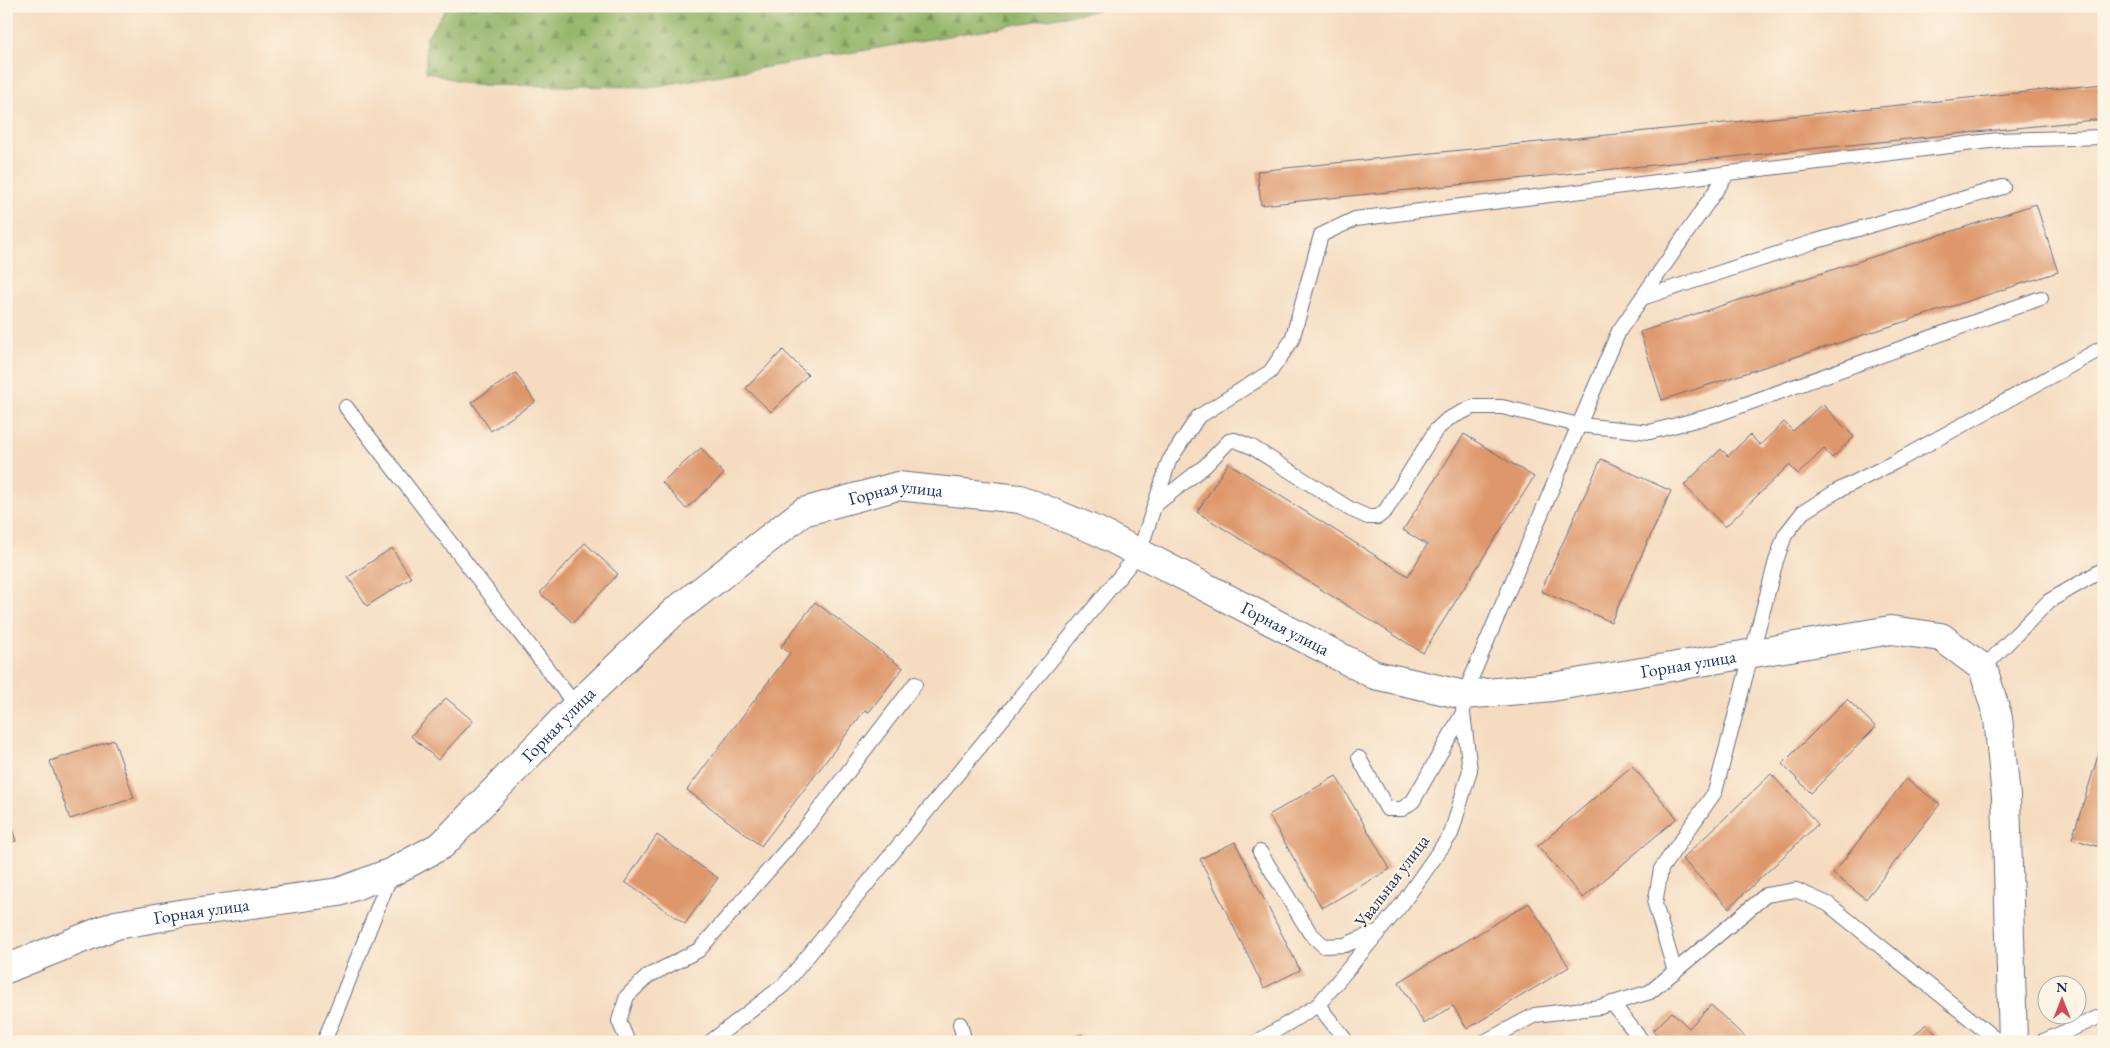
<svg xmlns="http://www.w3.org/2000/svg" width="2110" height="1048" font-family="'EB Garamond',serif">
<style>
.forest{fill:url(#forest-firs);stroke:#587264}
.building{fill:#de976b}
.lines{fill:none;stroke-linecap:round;stroke-linejoin:round}
.lane-casing{stroke:#676c80;stroke-width:16}
.street-casing{stroke:#676c80;stroke-width:30}
.lane{stroke:#fff;stroke-width:14}
.street{stroke:#fff;stroke-width:28}
.labels{text-anchor:middle;stroke-width:4.5;stroke-linejoin:round;paint-order:stroke}
.street-label{font-size:18px;fill:#1b2f5e;stroke:#fcf5e5}
</style>
<defs>
<pattern id="forest-firs" width="22" height="20" patternUnits="userSpaceOnUse" patternTransform="scale(1.25)"><rect width="22" height="20" fill="#94b66a"/><path d="M5 1l3.5 6h-7zM16 11l3.5 6h-7z" fill="#78945a"/></pattern>
</defs>
<rect width="100%" height="100%" fill="#fcf5e5"/>
<filter id="ink" filterUnits="userSpaceOnUse"><feTurbulence type="fractalNoise" baseFrequency=".02" numOctaves="2"/><feDisplacementMap in="SourceGraphic" scale="10" xChannelSelector="R" yChannelSelector="G"/><feConvolveMatrix kernelMatrix="1 2 1 2 8 2 1 2 1" color-interpolation-filters="sRGB"/></filter>
<filter id="wash" filterUnits="userSpaceOnUse"><feTurbulence type="fractalNoise" baseFrequency=".0096" numOctaves="4" result="noise"/><feDisplacementMap in="SourceGraphic" scale="20" xChannelSelector="R" yChannelSelector="G"/><feGaussianBlur stdDeviation="1.12" result="paint"/><feColorMatrix in="noise" values="0 0 0 0 0 0 0 0 0 0 0 0 0 0 0 0 0 1.4 0 .05"/><feComposite in="paint" operator="in"/></filter>
<g filter="url(#wash)">
<rect width="100%" height="100%" fill="#f5dcc0"/>
<path class="forest" d="M448,6H1123L651,87L473,85L426,72V38Z"/>
<g id="blocks">
<path class="building" d="M2104,84V119L1261,205L1257,171Z
M2036,204L2058,272L1662,400L1640,332Z
M783,350L808,375L771,412L746,388Z
M516,373L535,402L491,431L472,402Z
M1822,404L1854,437L1832,458L1824,449L1798,474L1789,465L1725,527L1684,485L1721,449L1728,456L1750,435L1760,445L1784,422L1793,431Z
M1464,434L1534,477L1423,653L1197,512L1228,463L1408,576L1427,545L1403,530Z
M701,448L724,474L686,509L662,482Z
M1601,459L1671,491L1611,622L1541,591Z
M585,543L618,574L573,623L540,593Z
M392,548L411,578L367,606L348,577Z
M815,602L903,668L869,712L865,710L761,846L687,790L790,653L781,647Z
M446,698L473,721L438,760L411,736Z
M1847,699L1876,727L1811,793L1782,764Z
M114,740L134,798L70,819L50,761Z
M2103,740H2104V848L2072,839Z
M1632,766L1677,818L1583,898L1538,846Z
M1771,774L1818,824L1729,908L1682,859Z
M1336,776L1390,869L1322,908L1269,815Z
M1906,779L1940,804L1866,899L1833,874Z
M6,811L16,841L6,844Z
M657,835L718,878L685,924L625,882Z
M1235,842L1300,970L1264,988L1200,859Z
M1529,903L1569,967L1467,1029L1453,1006L1424,1024L1399,982Z
M1711,1005L1750,1042H1664L1653,1031L1672,1012L1689,1028Z
M1926,1024L1943,1042H1907Z
M1082,1034L1084,1042H1054L1053,1041Z"/>
</g>
</g>
<g filter="url(#ink)">
<use href="#blocks" fill-opacity="0" stroke="#676c80" stroke-width="1"/>
<g class="lines">
<defs>
<path id="lane" d="M1642,298L1813,242L2003,187
M346,407L576,706
M1154,506L1205,466L1229,441L1235,440L1252,447L1350,509L1368,517H1378L1386,510L1436,430L1448,419L1473,407H1502L1579,425L1650,432L1718,414L2041,298
M1983,668L2049,601L2104,569
M1359,758L1387,809H1402L1413,801L1463,713
M1260,852L1310,933L1324,946L1345,945L1376,932
M1675,972L1655,904L1661,869L1715,792L1776,561L1785,535L1803,512L1837,491L1895,462L2104,347
M1612,1003L1643,1042
M1318,1005L1347,1042
M960,1024L965,1042
M324,1042L392,872
M628,1042L619,1021L627,996L648,976L699,950L802,832L915,684
M710,1042L784,985L1139,553L1169,461L1198,417L1270,372L1292,340L1321,235L1355,219L1998,140L2104,137
M1257,1042L1318,1005L1402,904L1451,834L1470,770L1463,713L1464,695L1619,331L1728,173
M1484,1042L1535,1015L1600,1007L1650,992L1766,895L1796,890L1828,904L1999,1042
M2041,1042L2104,1015"/>
<g id="street">
<path id="s1" d="M6,969L116,925L179,914L339,892L392,872L442,845L576,706L674,612L803,512L898,486L1020,499L1097,531L1375,675L1464,695L1552,687L1891,630L1941,637L1983,668L1998,718L2006,797L2013,1042"/>
</g>
</defs>
<use href="#lane" class="lane-casing"/>
<use href="#street" class="street-casing"/>
<use href="#lane" class="lane"/>
<use href="#street" class="street"/>
</g>
</g>
<g class="labels">
<g class="street-label">
<text dy="6" stroke="none"><textPath href="#s1" startOffset="1045">Горная улица</textPath></text>
<text dy="6" stroke="none"><textPath href="#s1" startOffset="1466">Горная улица</textPath></text>
<text dy="6" stroke="none"><textPath href="#s1" startOffset="1885">Горная улица</textPath></text>
<text dy="6" stroke="none"><textPath href="#s1" startOffset="625">Горная улица</textPath></text>
<text transform="translate(1392 881) rotate(-53)" y="6">Увальная улица</text>
<text dy="6" stroke="none"><textPath href="#s1" startOffset="205">Горная улица</textPath></text>
</g>
</g>
<rect width="2110" height="1048" fill="none" stroke="#fcf5e5" stroke-width="25"/>
<g transform="translate(2062 1000)"><circle r="24" fill="#fcf5e5" stroke="#a2a6af"/>
<path d="M0-4L9 19L0 12L-9 19Z" fill="#d1495b"/>
<text y="-8" font-size="14" font-weight="bold" text-anchor="middle" fill="#1b2f5e">N</text>
</g>
</svg>
